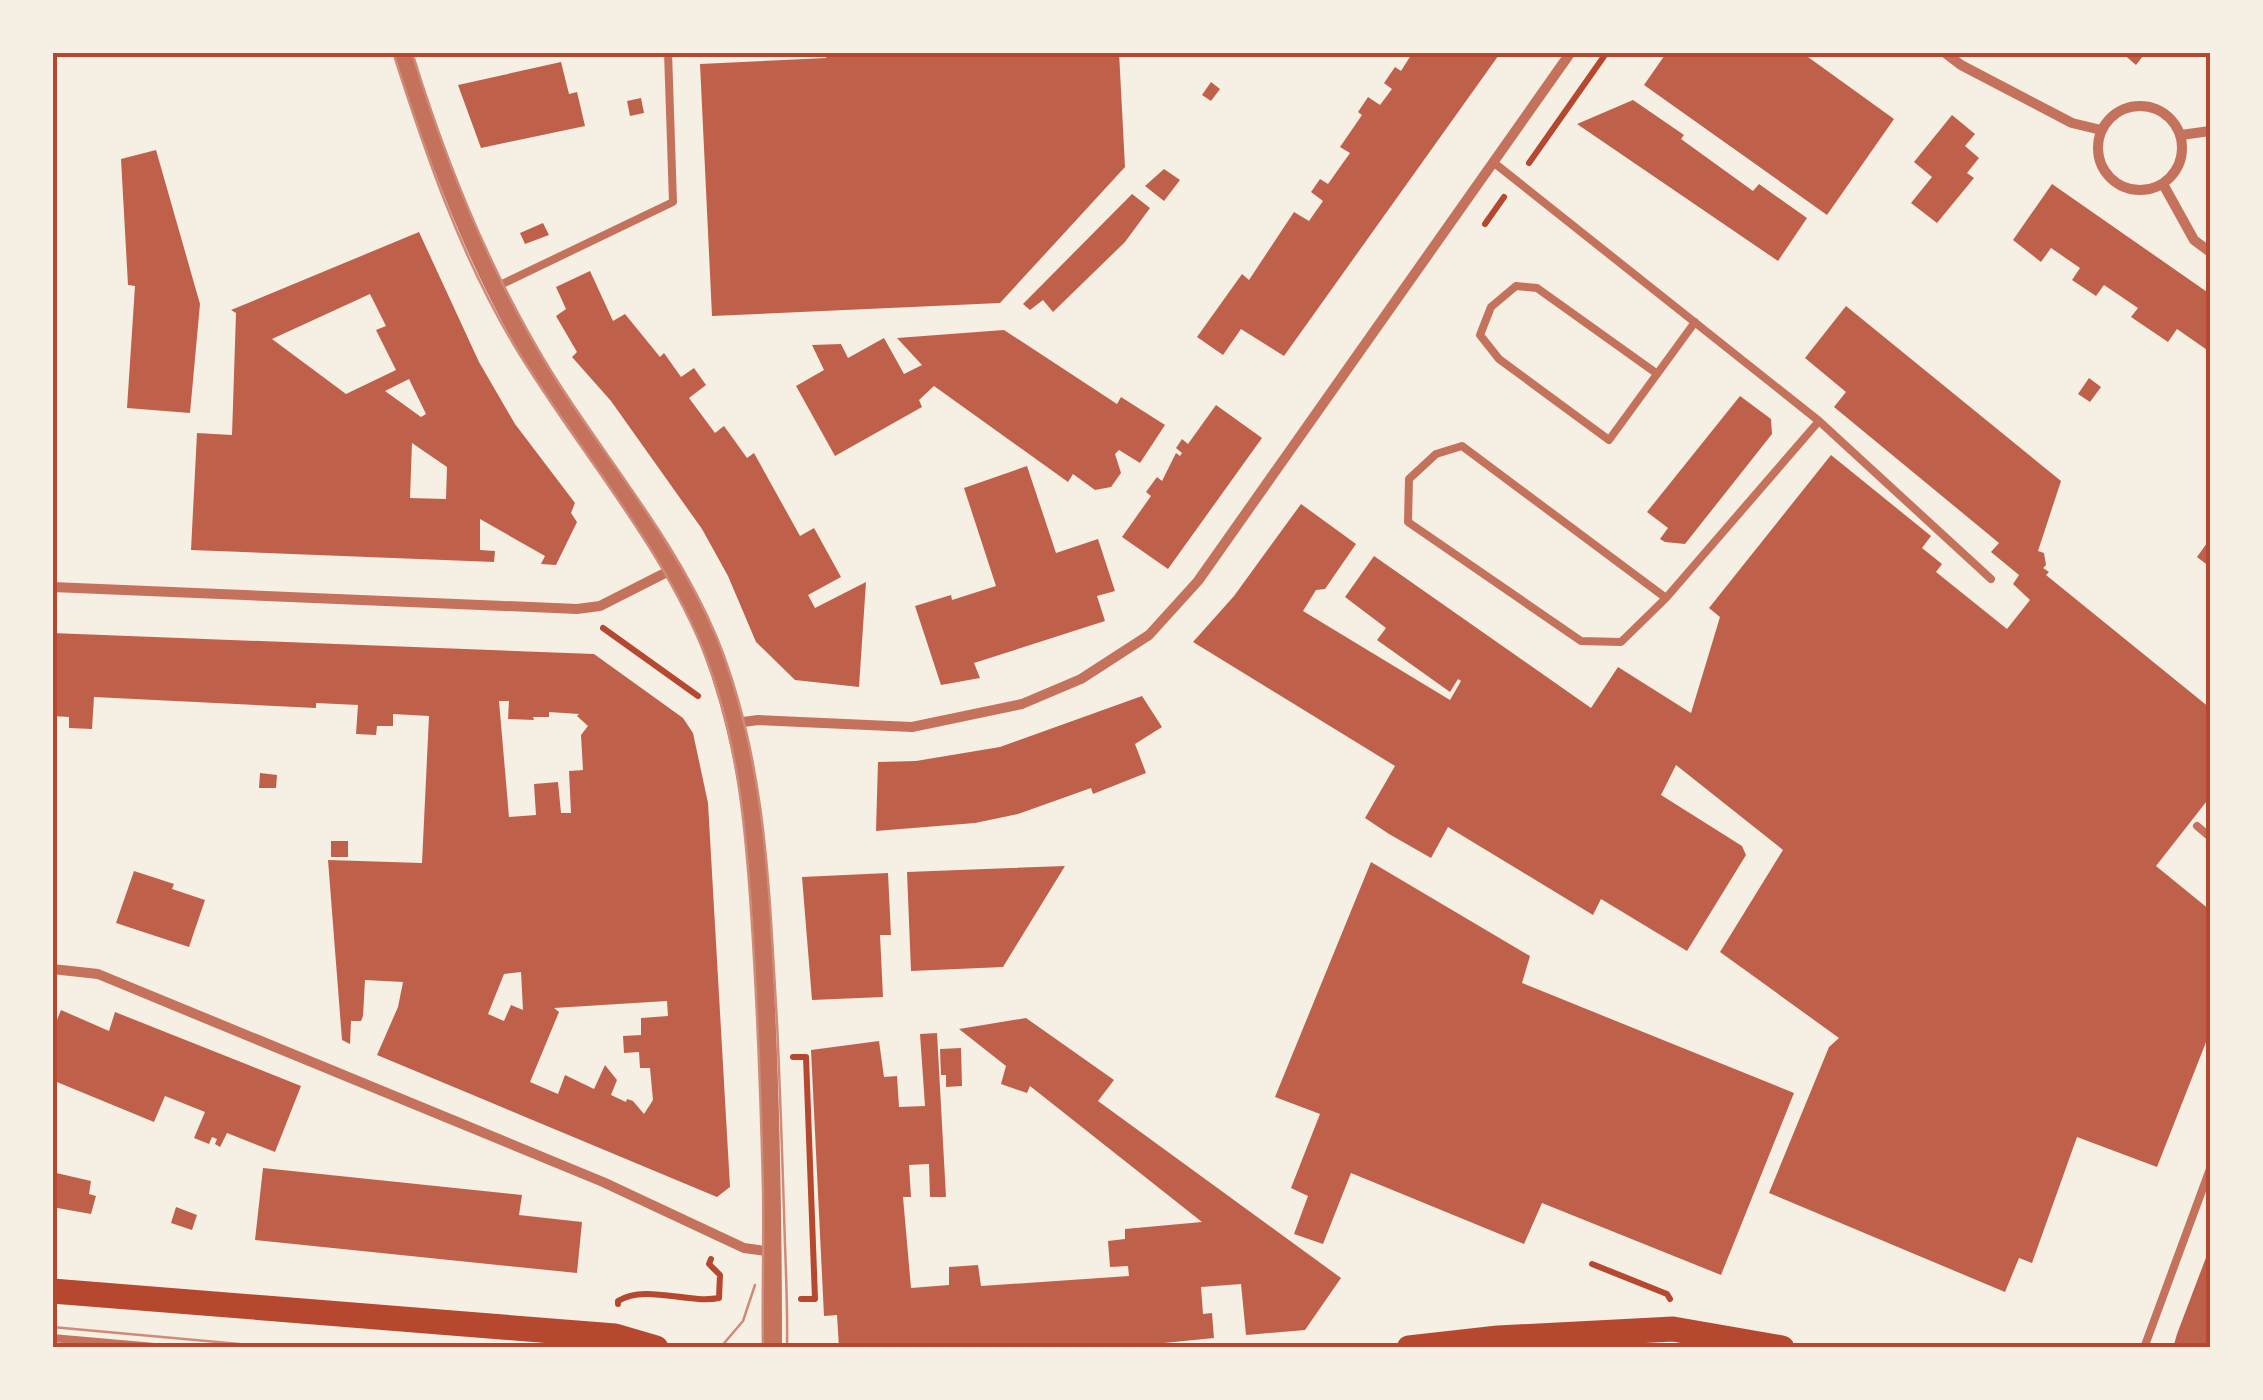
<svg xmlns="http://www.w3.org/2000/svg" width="2263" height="1400" font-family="Figtree,sans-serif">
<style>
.building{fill:#bf614a;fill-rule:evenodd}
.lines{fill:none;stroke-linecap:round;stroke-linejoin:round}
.path{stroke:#b5482f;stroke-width:6}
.service{stroke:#c5725c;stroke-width:8}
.minor{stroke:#c5725c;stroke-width:10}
.tertiary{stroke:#c5725c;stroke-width:18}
.primary{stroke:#b5482f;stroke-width:25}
.tram{stroke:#cf8b77;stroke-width:2.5}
.neatline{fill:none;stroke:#b5482f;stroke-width:4}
</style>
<rect width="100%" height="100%" fill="#f6efe4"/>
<path class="building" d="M826,52H1119L1125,167L1000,303L712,316L700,64L826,58Z
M1413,52H1501L1284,356L1241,329L1223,355L1197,337L1242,274L1249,280L1294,212L1309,221L1323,201L1311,192L1320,179L1328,184L1350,153L1340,147L1362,115L1358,112L1368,97L1380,105L1392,89L1384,83L1395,67L1401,71Z
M1667,52H1801L1894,119L1827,215L1644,85Z
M2121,52H2146L2136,65Z
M561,62L569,94L577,92L585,126L481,148L458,85Z
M1211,82L1220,89L1211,101L1202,95Z
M641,98L644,113L630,116L627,101Z
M1633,100L1684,135L1681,139L1753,191L1759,184L1807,218L1778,261L1577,124Z
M1952,115L1975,134L1965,146L1979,158L1967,173L1974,178L1937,223L1911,203L1932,177L1914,162Z
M156,150L200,304L190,413L127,408L135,286L128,285L121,159Z
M1164,169L1180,180L1164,201L1145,186Z
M2052,184L2210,294V352L2177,329L2168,342L2131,317L2138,308L2104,285L2096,296L2072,280L2080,268L2051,248L2041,262L2013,240Z
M1132,194L1150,208L1125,242L1053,312L1043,300L1030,310L1023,304Z
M543,223L549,235L525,244L520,233Z
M419,232L479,362L515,424L575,503L571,513L577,522L556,565L541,564L545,556L480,519V550L495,551L494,562L191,550L197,433L232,435L236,313L231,310ZM370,294L386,326L376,330L396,370L346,394L272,339ZM409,379L426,414L421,417L385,391ZM412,443L447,467L446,499L410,498Z
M590,271L613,321L625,314L660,357L664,353L681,377L694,368L706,385L689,398L715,433L724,426L747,458L754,453L800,536L814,528L841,577L808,595L815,608L866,582L859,687L795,680L756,642L728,576L702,529L611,401L572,357L577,352L556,316L566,309L556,287Z
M1846,306L2061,481L2038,551L2044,553L2046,565L2043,568L2049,572L2046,575L2210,708V797L2156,866L2210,910V1032L2157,1167L2077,1137L2032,1263L2019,1258L2005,1292L1769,1193L1829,1047L1839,1038L1720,952L1783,850L1676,765L1661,795L1742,846L1746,855L1687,951L1601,899L1593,915L1448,827L1431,858L1389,834L1365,818L1395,766L1193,642L1234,596L1301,504L1356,544L1325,589L1316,590L1303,611L1450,700L1461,681L1458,679L1450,692L1377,640L1386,628L1345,597L1374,556L1591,708L1618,667L1691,713L1720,617L1709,608L1831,455L1931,536L1922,548L1942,564L1936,572L2007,629L2030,600L2013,584L2019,575L1991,552L1999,543L1834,407L1846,392L1805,358Z
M1004,330L1117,404L1121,397L1165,425L1140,463L1119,450L1115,454L1121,473L1111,487L1095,490L1073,474L1068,482L934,386L919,400L922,407L835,456L796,386L824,370L812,345L841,344L848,358L884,338L904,374L922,365L897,338Z
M2089,378L2101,387L2090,402L2078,394Z
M1740,396L1771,419L1772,434L1685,544L1665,542L1660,539L1668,528L1647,512Z
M1216,405L1262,438L1168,569L1122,537L1151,496L1146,492L1157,477L1162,481L1176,453L1180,456L1182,453L1176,448L1182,439L1188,444Z
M1027,466L1056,553L1098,539L1115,591L1097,596L1105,621L974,663L980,678L941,685L915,606L951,595L952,600L996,586L964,488Z
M2207,543L2210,546V567L2197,557Z
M52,633L594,654L683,718L693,733L708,803L730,1187L717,1197L377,1055L398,1007L403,982L365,980L363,1016L361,1021H351L350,1044L342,1040L328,860L422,863L429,716L393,714V726H377L376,735L356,734L358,705L316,703V708L94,697L92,729L69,728V717L52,716ZM499,701H509L508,719L534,720L533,717H549V712L579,714L577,716L588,726L581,735L583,770L569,771L571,813H561L558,782L534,784L536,815L509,817ZM521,972L523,1010L511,1005L504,1021L488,1014L504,974ZM667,1001L668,1016L641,1018V1035L623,1036L624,1053L639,1052L640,1068H650L653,1100L644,1114L633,1101L627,1099L626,1102L611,1095L617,1080L605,1065L594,1089L565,1075L558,1094L530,1082L559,1012L554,1008Z
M1142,696L1162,727L1135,744L1146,773L1093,794L1091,788L1018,814L975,823L876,831L878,762L916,761L1000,747Z
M260,773L277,775L276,788H259Z
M331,841H348V857H331Z
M1371,862L1530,956L1522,983L1794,1093L1721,1275L1542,1203L1524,1244L1351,1173L1323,1244L1294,1234L1308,1196L1291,1188L1320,1114L1275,1097Z
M1065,866L1003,967L911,971L907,872Z
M134,871L174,884L172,889L205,900L189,947L116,923Z
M888,873L891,935H880L883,997L812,1000L802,877Z
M61,1010L109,1031L115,1012L301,1086L275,1152L227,1133L220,1147L215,1144L217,1139L212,1137L209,1144L194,1138L205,1112L165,1096L154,1122L52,1080V1032Z
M1026,1018L1114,1080L1098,1101L1341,1278L1305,1330L1246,1335L1241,1284L1201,1287L1203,1314L1212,1313L1214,1338L1114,1348H839L837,1315L824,1316L811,1050L879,1041L884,1077L897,1076L899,1107L925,1106L920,1034L937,1033L946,1197H930L929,1164L909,1165L911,1197H903L911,1288L949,1285V1267L978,1265L981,1286L1129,1276L1128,1266L1110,1267L1108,1241L1125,1239V1229L1202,1222L1030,1086L1027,1093L1001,1084L1006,1066L959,1029Z
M961,1048L962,1086L946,1087V1075H941L940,1049Z
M263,1168L522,1195L519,1215L582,1222L577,1273L255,1240Z
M52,1172L91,1181L89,1194L96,1196L91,1214L52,1207Z
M176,1207L197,1215L192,1230L171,1223Z
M2210,1247V1348H2173L2177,1334Z"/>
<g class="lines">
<path class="path" d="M1529,163L1607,52
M1485,224L1504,197
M603,628L698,696
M793,1057H806L815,1299H801
M1592,1264L1667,1294L1670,1299
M618,1304V1301C646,1284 687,1304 719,1298L720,1275L709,1264L711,1259"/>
<path class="service" d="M1493,162L1819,421L1666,598L1462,446L1436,454L1409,479L1408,522L1581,641L1621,642L1666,598
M498,286L673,202L668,52
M1656,373L1537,288L1516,286L1491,307L1480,335L1499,359L1609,440L1695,322
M1819,421L1991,579
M2197,826L2210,837
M52,1338L166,1348
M2144,1348L2210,1169"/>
<path class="minor" d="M1944,52L1961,65L2072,123L2101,130
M2098 148a42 42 0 1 1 84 0a42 42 0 1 1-84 0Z
M2181,135L2210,131
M2163,184L2194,240L2210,252
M52,587L577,609L600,606L673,569
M736,723L758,720L912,727L1022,704L1081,679L1149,635L1198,581L1571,52
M52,969L98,974L603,1182L744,1248L773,1252"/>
<path class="tertiary" d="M403,52C439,165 481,276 544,376C599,465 672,546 710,645C753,760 759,865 765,986C771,1106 773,1227 773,1348"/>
<path class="primary" d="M52,1291L615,1336L656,1348
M1409,1348L1498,1338L1673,1329L1782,1348"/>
<path class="tram" d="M393,52C425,152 460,255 514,345C574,445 655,536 701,645C740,739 747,840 753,941C758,1023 761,1106 763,1189C764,1242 762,1295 763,1348
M412,52C447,166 491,275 554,376C609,463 677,542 717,638C767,762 769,892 777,1023C780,1086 782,1149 784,1212C785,1257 788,1302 787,1348
M52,1327L283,1348
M52,1347L54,1348
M720,1348L743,1321L755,1285"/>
</g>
<rect width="2263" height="1400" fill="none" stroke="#f6efe4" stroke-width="110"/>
<rect x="55" y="55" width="2153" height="1290" class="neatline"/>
</svg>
